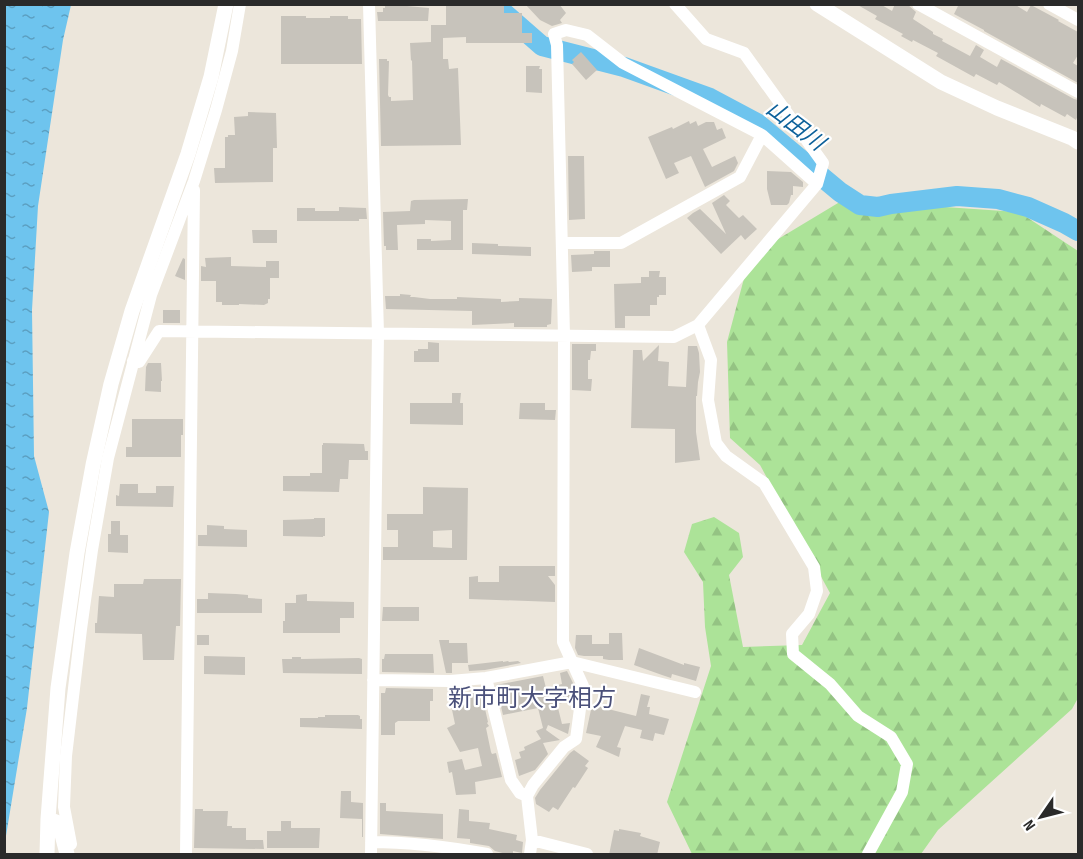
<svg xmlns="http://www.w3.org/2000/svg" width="1083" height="859" font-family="'Sofia Sans Condensed','Noto Sans JP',sans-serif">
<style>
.forest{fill:url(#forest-firs)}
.water{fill:url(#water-ripples)}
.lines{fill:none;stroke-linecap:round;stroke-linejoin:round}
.river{stroke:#6ec4ee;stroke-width:20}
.building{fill:#c7c3bb;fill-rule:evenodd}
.minor{stroke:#fff;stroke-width:12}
.tertiary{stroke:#fff;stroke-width:15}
.labels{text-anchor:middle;stroke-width:4.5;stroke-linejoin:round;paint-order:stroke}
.water-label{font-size:22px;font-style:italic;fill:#0d619a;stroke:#fff}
.quarter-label{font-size:24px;fill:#4a507a;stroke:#fff}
</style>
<defs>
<pattern id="forest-firs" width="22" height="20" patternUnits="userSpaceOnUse" patternTransform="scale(1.5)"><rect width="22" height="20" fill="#ace398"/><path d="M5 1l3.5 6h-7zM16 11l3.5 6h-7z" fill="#94c383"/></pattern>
<pattern id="water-ripples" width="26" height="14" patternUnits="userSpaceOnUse" patternTransform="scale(1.5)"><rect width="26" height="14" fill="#6ec4ee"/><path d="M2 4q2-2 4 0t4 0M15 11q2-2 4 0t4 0" fill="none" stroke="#5b9fc1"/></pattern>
</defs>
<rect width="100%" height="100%" fill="#ece6db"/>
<path class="forest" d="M843,200L1019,212L1078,251V698L1072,709L938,830L921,854H692L667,802L711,666L705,627L703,582L684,552L692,524L714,517L739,533L743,557L729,575L743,647L802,645L830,593L760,465L730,438L727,342L750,256Z"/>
<path class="water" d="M5,4L71,5L63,40L38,206L32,310L34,456L49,512L27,708L5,842Z"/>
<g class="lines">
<path class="river" d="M494,4L542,46L624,67L710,98L757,123L840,192L860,205L878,207L891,204L957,196L998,199L1028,207L1064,223L1078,231"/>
</g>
<path class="building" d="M385,4L429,8L428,21H378L377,12H383V8H385Z
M450,4L504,5V13H522V33H532V43H466V37L443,38V59H448L449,69L458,68L461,145L381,146L379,59H387V61H389L388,95L389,97H391V101L413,100L412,60L411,61L410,43L431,42V25H446V6H450Z
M525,4H559L566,13L560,20L562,23L552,26L540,20Z
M856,4H880L892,11L895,4H907L916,12L913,19L933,32V34L943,39L942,41L970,56L976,45L984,50L980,57L997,67L1001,59L1074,99L1078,100V115L1076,120L1067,114L1065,117L1041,104L1040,107L999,82L997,85L976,74L974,77L936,56L938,53L913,40L912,42L901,36L903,34L875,19L877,16Z
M959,4H1014L1027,12L1031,5L1059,20L1058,21L1078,32V55L1073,63L1078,66V83L984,31V30L954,14Z
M281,16H306V18H330V16H348V19H361L362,64H281Z
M581,52L597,70L586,80L572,64L574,62L572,60Z
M526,66H540L539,69H542V93L526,92Z
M248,112L276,113L277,148H273V182L215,183L214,168H225V137H228V135H235L234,117L248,116Z
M689,121L690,124L696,121L698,126L706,122H714L717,130L722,128L726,138L703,149L712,167L735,156L738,163L734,171L705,187L691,156L674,163L679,173L666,179L648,137L672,127L673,129Z
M568,156H584L585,219L569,220Z
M767,171L791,172L803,182V187L793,186V195H791L789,203L787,205H771L767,189Z
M724,195L730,201L726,205L739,218L743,215L757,229L745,240L741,235L721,254L687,218L693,213L700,209L726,234L712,203Z
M468,199L467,210H463V250H417V239H431V241L451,240V221L425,220V224L397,225L398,250H386V246H384L383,212L410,211L411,201L414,200Z
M339,207L366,208L367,219H359V221H297V208H315V211H339Z
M252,230H277V243H253Z
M472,243L498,244V246L531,247V256L472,254Z
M594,251H610V267H592V271L572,272L571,255L594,254Z
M231,257V266L266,267V261H279V278H270V299H268V303L264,305L239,304V305H222V302H216V281H201V266L206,267L205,258Z
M183,258L185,259V280L175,276Z
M649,271H660L659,277H666V295H659V297H657V305H650V316H625V328H615L614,284L641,283V277H649Z
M400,294L411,295L410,297H414L430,299H457V297L501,299V302L519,301V298L552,299L551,324L547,325V327H514V323L472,325V311L386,309L385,296H400Z
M163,310H180V323H163Z
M428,342L439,343V362H414V351H418V349H428Z
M572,344H596V351H591L590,360H588V379H592L591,391L572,390Z
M659,345L658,361L669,362L668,386L686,387L688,346H697L699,353L700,372L698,382L697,396H696V432L700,460L675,463V429L631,428L633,350H642L643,361Z
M148,363H161L162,381H161V392L145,391L146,367Z
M452,393H461L460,403H463V425L410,424V403H452Z
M520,403H545V410H556L555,420L519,419Z
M132,419H183V435H181V457H126V447H132Z
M323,443L364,444L365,451H368V460H349L348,479H340L339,492L283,491V476H310V473H322V445H323Z
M120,484H138V493H156V486H174L173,507L116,506V495L119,496Z
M423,487L468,488L467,560H383V547H398V530H387V514H423ZM452,530V548L433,547V531Z
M314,518H325V536H323V537L283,536V520L314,519Z
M111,521H120V535H128V553L108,552V534H111Z
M207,525L224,526V529L247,530V547L198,546V535H207Z
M499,566H555V576H548L555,585V602L469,599V577L478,576V582H499Z
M144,579H181L180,626H176L174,660H143L142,634L95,633V623H97L99,596L114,597V584H143Z
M208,593L236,594L248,595V598L262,599V613H197V599H208Z
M307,594V601L354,602V618H340V633H283V621H285V603H296V595Z
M383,607H419V621H382Z
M609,633H622L623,660H609L603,659V656H584L578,655L575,648L576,635H592V644H609Z
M197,635H209V645H197Z
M439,640H449V643H467L468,663H452V673H446Z
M639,648L684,665V663L700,667L696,681L672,674L671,678L662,675L634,665Z
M385,654H433L434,673L382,672V659H384Z
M204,656L245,657V675L204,674Z
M292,657H301V659L359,658L362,659V674L283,673L282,659H292Z
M503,661V662L508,661L509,662L518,661L521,663L485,670L469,671L468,665Z
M567,671L575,687L573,701L557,704L562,724L570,723L568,734L548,725L546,730L560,740L543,743L548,754L535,770L519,776L515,760L521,758L519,752L525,750L524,747L541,739L536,731L543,728L538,708L503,715L496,685L543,676L546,688L562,684L560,673Z
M480,687L488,722L487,723L489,726L486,728L491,752L492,754L496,753L502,777L475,782L476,794L456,795L452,772L449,773L447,762L462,759L465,770L482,766L478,748L460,752L447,728L455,724L451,705H453L451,696L472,692L471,688Z
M386,688L433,689V701H430V721H398L395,723V735H381V693H385Z
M641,694L650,696L647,707H650L649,714L669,719L664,735L655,733L653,741L640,738L642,730L625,726L617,747L621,748L619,757L596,747L601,736L586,733L592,705L636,716Z
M325,715H358L360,716V719H362V729L300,727V718H318V717H325Z
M574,750L589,761L585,766L588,768L575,788L573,787L558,810L553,807L549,812L536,804L535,798L540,790L570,753Z
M341,791H351V802L363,803V837H362V819L340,818Z
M380,803H386V811L443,814V839L380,834Z
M195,809H203V811H228L227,826H232V828H246V840H263L264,849L194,848Z
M459,809L469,810V821L490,823L489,829L517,835L516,840L523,842L522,853L513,851V855H510L495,851L489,846L470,843V839L457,838Z
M281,821H291V828H320L319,848H267V831H281Z
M619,829L641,833L640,836L660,842L657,855H609L614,830L619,831Z"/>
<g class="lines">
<path class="minor" d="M369,4L378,334L371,854
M918,4L1078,92
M1049,4L1078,20
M562,243H621L740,177L762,135
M698,325L711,360L708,400L716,443L726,456L764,483L814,567L817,591L809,614L792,634L793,654L830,684L858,716L891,737L907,764L902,792L868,854
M133,361L139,362L159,331L674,337L698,325L817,184L823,163L744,53L706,39L675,4
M486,678L511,780L520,793L527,796
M373,680L450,681L486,678L572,662L695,692
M532,840L587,854
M371,842C411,842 449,847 487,854
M71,844L64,807L66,756L81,629L92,550L108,458L151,295L194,181L216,110L232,51L240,4
M186,854L194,190
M530,854L532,840L527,796L533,785L564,747L576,739L583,686L563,642L564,336L557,45L554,34L566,30L587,35L623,63L762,135L817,184"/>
<path class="tertiary" d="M817,4L941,82L997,108L1072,138L1078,142
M48,819L59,823L67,854
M47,854L48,819L58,688L77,553L93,465L111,384L132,311L188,154L211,77L226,4"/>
</g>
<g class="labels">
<g class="water-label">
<text transform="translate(796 125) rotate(37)" y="8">山田川</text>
</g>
<g class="quarter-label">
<text x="532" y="706">新市町大字相方</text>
</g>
</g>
<rect width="1083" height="859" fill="none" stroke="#2a2a2a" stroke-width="12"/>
<g transform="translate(1041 817) rotate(235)" stroke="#ffffff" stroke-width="4.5" paint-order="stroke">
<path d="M0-4.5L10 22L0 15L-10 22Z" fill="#2a2a2a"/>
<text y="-9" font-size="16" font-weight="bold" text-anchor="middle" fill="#2a2a2a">N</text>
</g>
</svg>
